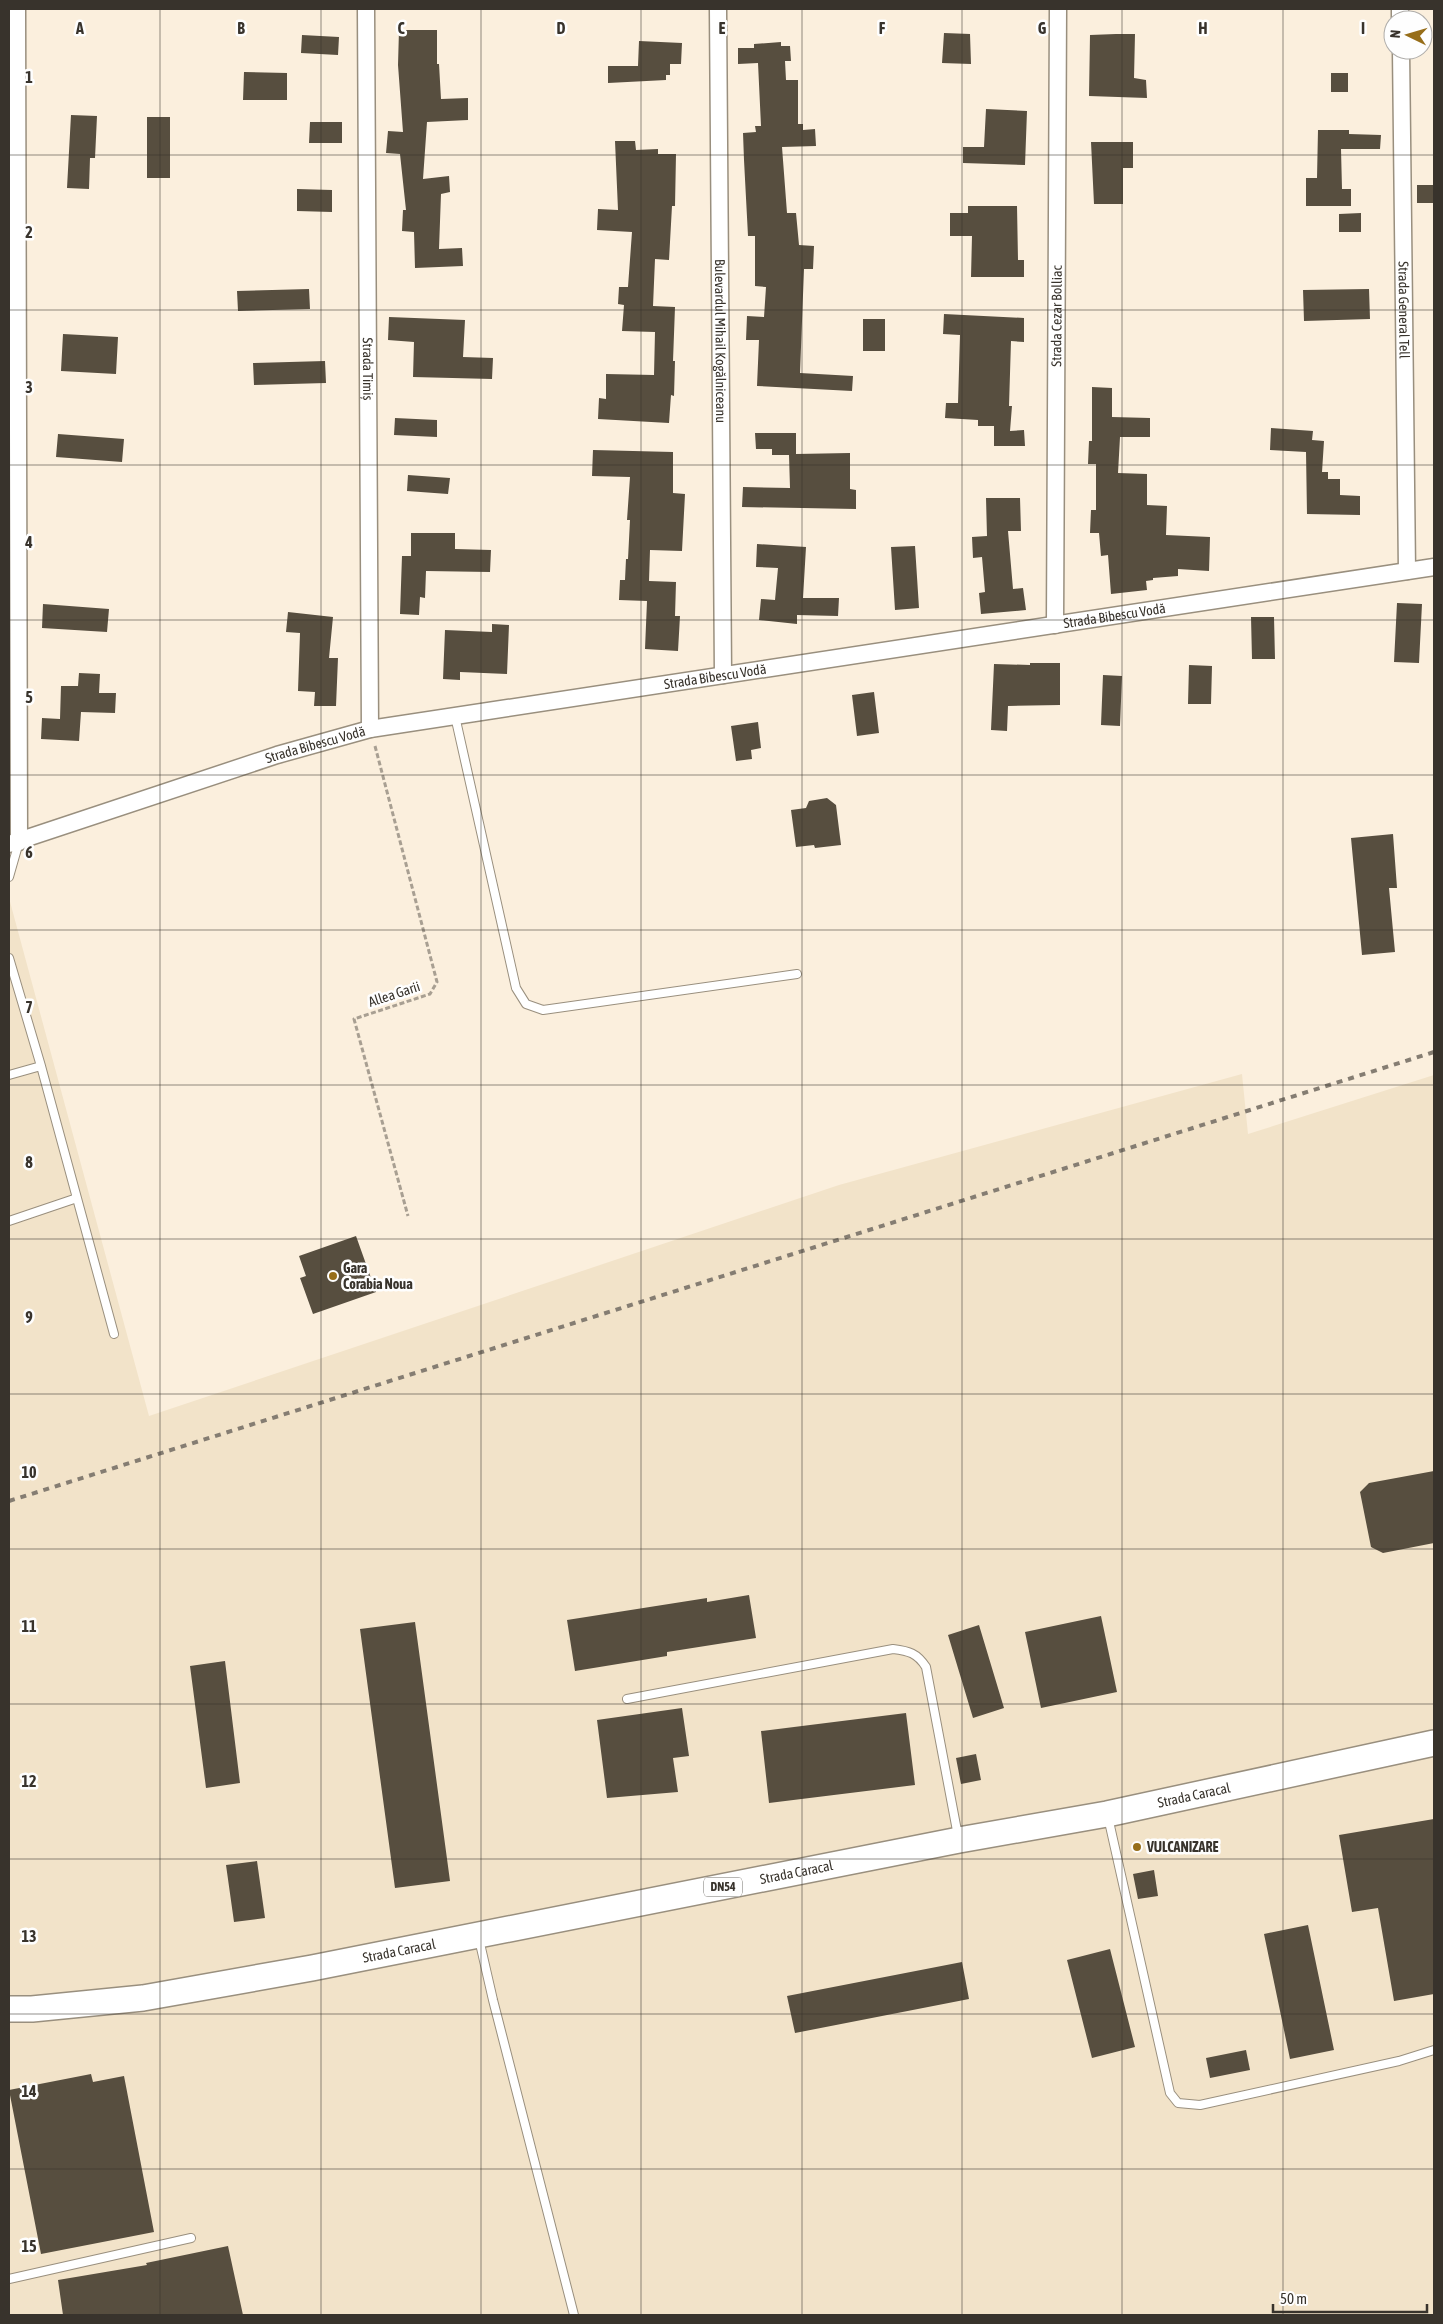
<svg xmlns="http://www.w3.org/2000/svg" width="1443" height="2324" font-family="'Asap Condensed',sans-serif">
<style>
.built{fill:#f2e3c9}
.building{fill:#574e3f}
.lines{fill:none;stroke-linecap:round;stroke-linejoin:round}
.lane-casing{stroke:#998f7e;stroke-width:10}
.street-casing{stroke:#998f7e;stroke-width:19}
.primary-casing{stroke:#998f7e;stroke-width:28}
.path{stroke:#a89f92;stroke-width:3;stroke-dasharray:5 2.5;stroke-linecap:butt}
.lane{stroke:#fff;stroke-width:8}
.street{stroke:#fff;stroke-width:16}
.primary{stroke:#fff;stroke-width:25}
.rail{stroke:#857d72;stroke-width:4;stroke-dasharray:6 6;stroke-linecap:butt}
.grid{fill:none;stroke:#38332c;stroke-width:1;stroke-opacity:0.55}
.poi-dot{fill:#976e1a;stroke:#fefefe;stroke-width:2}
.labels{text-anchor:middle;stroke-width:5;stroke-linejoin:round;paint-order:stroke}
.shield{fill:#fefefe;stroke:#73706b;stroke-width:1}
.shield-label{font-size:12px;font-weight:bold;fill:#38332c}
.street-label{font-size:14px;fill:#38332c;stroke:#fefefe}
.poi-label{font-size:14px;font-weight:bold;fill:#38332c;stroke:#fefefe;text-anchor:start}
.grid-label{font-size:16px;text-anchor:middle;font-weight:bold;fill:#38332c;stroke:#fefefe;stroke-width:5;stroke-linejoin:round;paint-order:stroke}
</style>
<rect width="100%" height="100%" fill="#fbefdd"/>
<path class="built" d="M9,898L149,1416L839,1185L1242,1074L1248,1134L1434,1075V2315H9Z"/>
<path class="building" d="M399,30H437V64H439L441,99L468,98V120L427,122L423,179L449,176L450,192L441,194L439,249L462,248L463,266L415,268L414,232L402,231L403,210H406L400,154L386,153L388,131L403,132L398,65Z
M944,33L970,34L971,64L942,63Z
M1116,34H1135L1134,78L1146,80L1147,98L1089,96L1090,35Z
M302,35L339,37L338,55L301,53Z
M639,41L682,43L681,64H670V75H666V80L608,83V66H638Z
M781,42V46H790L791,61H785L786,80H798V124H803V130L815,129L816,146L782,147L787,213H796L799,245L814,246L813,269H804L800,373L853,376L852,391L757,386L759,340H746L747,316L764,317L766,287L755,286V236H748L744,160L743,133L756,132L755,126H761L758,63L738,64V48H754V44Z
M244,72L287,73V100H243Z
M1331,73H1348V92H1331Z
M986,109L1027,111L1025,165L963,163V147H984Z
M71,115L97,116L95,158H90L89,189L67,188Z
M147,117H170V178H147Z
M310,122H342V143H309Z
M1318,130H1349V134L1381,135L1380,149H1341L1342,189H1351V206H1306V178H1317Z
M615,141H635L636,150L658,149V154H676L675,206H672L669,260L655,259L653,306L675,307L673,361H675L674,396L671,395L669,423L598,419L599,398L606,399V374L654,375L655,332L622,331L624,305L618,304L619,287H628L632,232L597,230L598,209L618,210Z
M1091,142H1133V168H1123V204H1094Z
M1417,185H1434V203H1417Z
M297,189L332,190V212L297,211Z
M968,206H1017L1018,260H1024V277H971L972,236H950V213H968Z
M1361,213V232H1339V214Z
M309,289L310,309L238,311L237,291Z
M1369,289L1370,319L1304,321L1303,290Z
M944,314L1024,318V342L1011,341L1009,406H1012L1010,431L1024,430L1025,446H994V426H978V420L945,418L946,403H958L960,335L943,334Z
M389,317L465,320L463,357L493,358L492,379L413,377L414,342L388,340Z
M863,319H885V351H863Z
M63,334L118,337L116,374L61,371Z
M325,361L326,383L254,385L253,363Z
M1092,387L1112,388V417L1150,418V437H1120L1118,473L1147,474V505L1167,506L1166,535L1210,537L1209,571L1178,569V576L1153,578V580L1146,581L1147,590L1111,594L1108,555L1101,556L1099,533H1090L1091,510H1096V464H1088L1089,441H1092Z
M395,418L437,420V437L394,435Z
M1271,428L1313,431L1312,440L1324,441L1322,472H1328V479H1340V495L1360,496V515L1307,514L1306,452L1270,450Z
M755,433H796V454L850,453V489L856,490V509L742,507L743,487L790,488L789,455H772V449H756Z
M58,434L124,439L122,462L56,457Z
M593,450L673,452V493L685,494L682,551L650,550L649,581L676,582L675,616H680L678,651L645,649L647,601L619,600L620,580H625L626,559H628L630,520H627L630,477L592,476Z
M408,475L450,478L448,494L407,491Z
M986,498H1020L1021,531H1008L1013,589L1023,588L1026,610L981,614L979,593L985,592L982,557L973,558L972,537L987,536Z
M411,533H455V549L491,550L490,572L426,571L425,598L420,597L419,615L400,614L402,556H411Z
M757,544L806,547L803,598H839L838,616L797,615V624L759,620L761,599L775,600L778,568L756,567Z
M915,546L919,608L895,610L891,547Z
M1397,603L1422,604L1419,663L1394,662Z
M43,604L109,609L107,632L42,628Z
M288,612L333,617L329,658H338L336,706H314L315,692L298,691L300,633L286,632Z
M1251,617H1274L1275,659H1252Z
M492,624L509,625L507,674L460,672V680L443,679L445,630L492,632Z
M1030,663H1060V705L1008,706L1007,731L991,730L994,664L1030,665Z
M1189,665L1212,666L1211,704H1188Z
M79,673L100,674L99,693H116L115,713L81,712L79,741L41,739L42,718L60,719L61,686H78Z
M1103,675L1122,676L1120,726L1101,725Z
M874,692L879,733L857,736L852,695Z
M758,722L761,748L751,750L752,759L736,761L731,726Z
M827,798L836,805L841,845L815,848L814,845L796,847L791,810L806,808L809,801Z
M1393,834L1397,888H1389L1395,952L1362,955L1351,838Z
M356,1236L376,1292L313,1314L300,1278L306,1276L299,1256Z
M1434,1471V1543L1383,1553L1371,1547L1360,1492L1369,1483Z
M749,1595L756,1638L667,1652V1656L575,1671L567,1620L707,1598V1602Z
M1101,1616L1117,1692L1041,1708L1025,1632Z
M415,1622L450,1881L395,1888L360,1629Z
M979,1625L1004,1708L973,1718L948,1635Z
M225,1661L240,1783L206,1788L190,1666Z
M682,1708L689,1756L673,1758L678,1792L607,1798L597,1720Z
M906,1713L915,1785L769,1803L761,1731Z
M976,1754L981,1780L961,1784L956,1758Z
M1434,1819V1994L1394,2001L1378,1908L1352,1912L1339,1835Z
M257,1861L265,1918L234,1922L226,1865Z
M1154,1870L1158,1896L1138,1899L1133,1874Z
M1308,1925L1334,2050L1290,2059L1264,1934Z
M1110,1949L1135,2047L1092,2058L1067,1960Z
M962,1962L969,1999L795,2033L787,1996Z
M1246,2050L1250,2070L1210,2078L1206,2058Z
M91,2074L93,2082L124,2076L154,2232L41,2254L9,2090Z
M228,2246L243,2315H63L58,2280L147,2265L146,2263Z"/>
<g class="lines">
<defs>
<path id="lane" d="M455,716L516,988L526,1004L543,1010L797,974
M9,877L19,842
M9,958L41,1066L114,1334
M9,1075L41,1066
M9,1221L77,1198
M627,1699L893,1649C909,1651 917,1653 926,1667L958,1836
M1108,1817L1170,2093L1178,2103L1200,2105L1399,2061L1434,2050
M479,1939L493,2000L574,2315
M9,2279L191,2238"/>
<g id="street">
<path d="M17,9L19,842"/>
<path id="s1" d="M366,9L370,729"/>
<path id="s2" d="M718,9L723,675"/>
<path d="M1400,9V20"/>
<path id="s3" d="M1401,50L1407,571"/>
<path id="s4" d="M1055,625L1058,9"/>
<path id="s5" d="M9,844L277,755L370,729L1434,567"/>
</g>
<g id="primary">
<path id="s6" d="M9,2009H32L143,1998L312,1968L959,1840L1107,1814L1434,1743"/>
</g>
</defs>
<use href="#lane" class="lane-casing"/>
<use href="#street" class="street-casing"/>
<use href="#primary" class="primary-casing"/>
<path class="path" d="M375,746L437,982L430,994L354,1019L408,1216"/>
<use href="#lane" class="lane"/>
<use href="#street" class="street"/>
<use href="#primary" class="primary"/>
<path class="rail" d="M9,1501L1434,1052"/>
</g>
<path class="grid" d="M160,9V2315M321,9V2315M481,9V2315M641,9V2315M802,9V2315M962,9V2315M1122,9V2315M1283,9V2315M9,155H1434M9,310H1434M9,465H1434M9,620H1434M9,775H1434M9,930H1434M9,1085H1434M9,1239H1434M9,1394H1434M9,1549H1434M9,1704H1434M9,1859H1434M9,2014H1434M9,2169H1434"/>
<g class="poi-dot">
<circle cx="333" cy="1276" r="5"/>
<circle cx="1137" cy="1847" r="5"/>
</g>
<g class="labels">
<rect class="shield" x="704" y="1877.5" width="38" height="19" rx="4"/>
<g class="shield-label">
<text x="723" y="1891">DN54</text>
</g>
<g class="street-label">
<text dy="5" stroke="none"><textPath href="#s3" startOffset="260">Strada General Tell</textPath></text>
<text dy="5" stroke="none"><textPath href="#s4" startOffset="309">Strada Cezar Bolliac</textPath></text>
<text dy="5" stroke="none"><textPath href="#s2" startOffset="332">Bulevardul Mihail Kogălniceanu</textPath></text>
<text dy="5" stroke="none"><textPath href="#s1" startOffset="360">Strada Timiș</textPath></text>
<text dy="5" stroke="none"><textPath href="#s5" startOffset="1132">Strada Bibescu Vodă</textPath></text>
<text dy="5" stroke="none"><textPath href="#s5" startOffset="728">Strada Bibescu Vodă</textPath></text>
<text dy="5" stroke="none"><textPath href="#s5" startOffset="322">Strada Bibescu Vodă</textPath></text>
<text transform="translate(394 994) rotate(-18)" y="5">Allea Garii</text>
<text dy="5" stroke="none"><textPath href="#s6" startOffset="1205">Strada Caracal</textPath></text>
<text dy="5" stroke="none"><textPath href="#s6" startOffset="800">Strada Caracal</textPath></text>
<text dy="5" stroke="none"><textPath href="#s6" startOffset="395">Strada Caracal</textPath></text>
</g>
<g class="poi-label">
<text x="343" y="1273">Gara<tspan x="343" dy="16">Corabia Noua</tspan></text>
<text x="1147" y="1852">VULCANIZARE</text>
</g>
</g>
<g class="grid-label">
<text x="80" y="34">A</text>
<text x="241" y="34">B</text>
<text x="401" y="34">C</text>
<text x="561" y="34">D</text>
<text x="722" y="34">E</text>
<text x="882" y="34">F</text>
<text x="1042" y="34">G</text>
<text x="1203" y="34">H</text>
<text x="1363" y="34">I</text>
<text x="29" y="83">1</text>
<text x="29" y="238">2</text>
<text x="29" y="393">3</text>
<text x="29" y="548">4</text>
<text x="29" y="703">5</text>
<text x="29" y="858">6</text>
<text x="29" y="1013">7</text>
<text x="29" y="1168">8</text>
<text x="29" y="1323">9</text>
<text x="29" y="1478">10</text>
<text x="29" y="1632">11</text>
<text x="29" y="1787">12</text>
<text x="29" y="1942">13</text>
<text x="29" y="2097">14</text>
<text x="29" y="2252">15</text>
</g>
<rect width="1443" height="2324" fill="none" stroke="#38332c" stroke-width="20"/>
<g transform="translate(1408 35) rotate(275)"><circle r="24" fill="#fefefe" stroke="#afadaa"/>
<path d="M0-4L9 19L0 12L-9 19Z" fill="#976e1a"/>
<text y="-8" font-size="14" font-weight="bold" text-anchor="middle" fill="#38332c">N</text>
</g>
<path d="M1273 2304v8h154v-8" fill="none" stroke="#38332c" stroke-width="2.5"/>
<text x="1280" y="2304" font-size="15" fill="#38332c" stroke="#fefefe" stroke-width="4" paint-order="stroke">50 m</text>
</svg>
